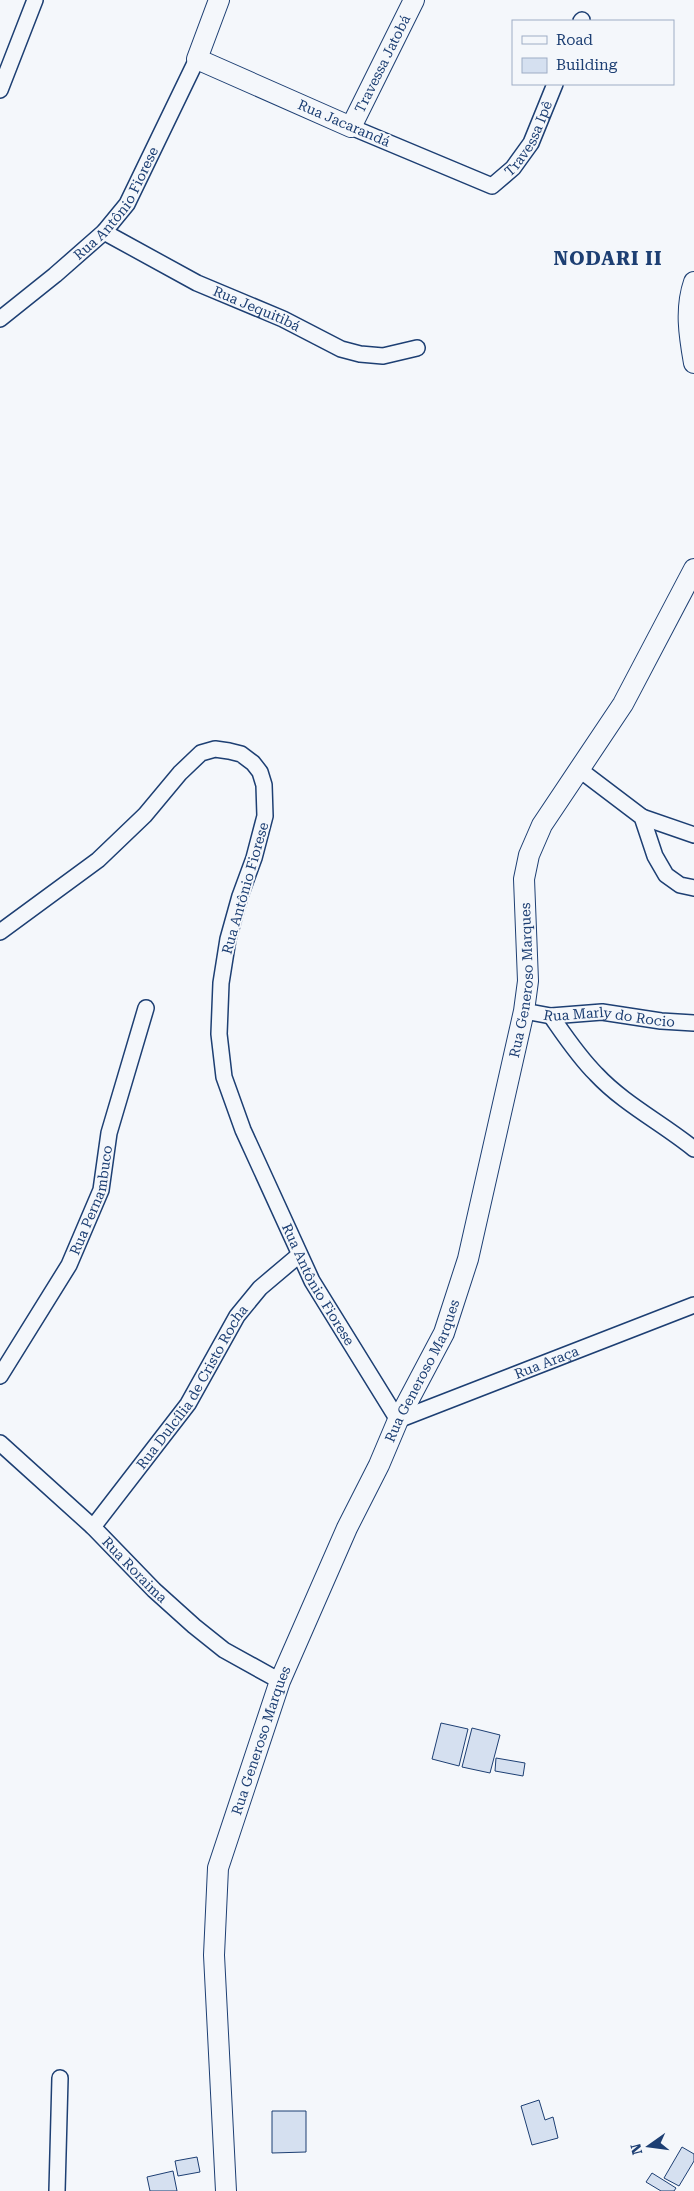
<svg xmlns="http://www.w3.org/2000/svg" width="694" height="2191" font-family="'Roboto Serif',serif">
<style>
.building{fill:#d5e0f0;stroke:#1d3f73}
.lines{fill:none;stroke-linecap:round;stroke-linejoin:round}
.street-casing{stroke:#1d3f73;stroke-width:18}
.secondary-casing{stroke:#1d3f73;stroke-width:22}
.street{stroke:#f4f7fb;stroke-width:15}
.secondary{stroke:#f4f7fb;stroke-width:20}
.labels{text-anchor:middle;stroke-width:4;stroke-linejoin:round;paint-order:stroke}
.street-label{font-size:14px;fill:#1d3f73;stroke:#f4f7fb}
.district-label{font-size:19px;font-weight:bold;letter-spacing:1px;fill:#1d3f73;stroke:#f4f7fb}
</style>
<rect width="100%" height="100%" fill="#f4f7fb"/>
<path class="building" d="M441,1723L468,1729L459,1766L432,1759Z
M472,1728L500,1735L490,1773L462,1767Z
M496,1758L525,1763L523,1776L495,1771Z
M539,2100L545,2120L553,2117L558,2138L532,2145L521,2106Z
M272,2111H306V2152L272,2153Z
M682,2147L694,2154V2161L679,2186L664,2178Z
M197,2157L200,2172L178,2176L175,2161Z
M173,2171L177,2191H150L147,2177Z
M652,2173L676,2188L674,2191H661L646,2182Z"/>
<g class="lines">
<defs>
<g id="street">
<path d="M581,21L582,20"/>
<path d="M0,90L35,0"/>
<path id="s1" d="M351,127L492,186L513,168L531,143L555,84"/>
<path id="s2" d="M104,232L197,283L283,319L341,349L360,354L383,356L417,348"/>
<path id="s3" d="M0,319L55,275L104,232L127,204L197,59"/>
<path d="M580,770L642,817L655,856L666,875L680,885L694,888"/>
<path d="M642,817L694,835"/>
<path id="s4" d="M0,932L98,860L145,815L180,773L201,753L215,749L229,751L241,754L253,763L260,772L264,785L265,816L254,858L240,896L228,939L221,983L219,1034L224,1077L243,1130L312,1281L398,1420L694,1305"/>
<path id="s5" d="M524,1011L551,1016L602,1012L661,1021L694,1023"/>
<path d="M551,1016C565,1036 578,1056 596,1074C624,1104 662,1123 694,1149"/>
<path id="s6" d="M0,1376L69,1265L101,1190L109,1133L146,1008"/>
<path id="s7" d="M0,1443L93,1527L154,1590L194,1626L224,1650L280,1681"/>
<path id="s8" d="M93,1527L188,1404L237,1316L260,1288L299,1255"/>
<path d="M57,2191L60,2078"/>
</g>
<g id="secondary">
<path id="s9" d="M219,0L197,59L351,127L414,0"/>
<path d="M694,282C685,308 689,335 694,363"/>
<path id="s10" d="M226,2191L214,1955L218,1868L280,1681L347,1528L379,1465L398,1420L444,1333L468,1259L524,1011L528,981L524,879L529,855L542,825L623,704L694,569"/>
</g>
</defs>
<use href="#street" class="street-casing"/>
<use href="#secondary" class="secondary-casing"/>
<use href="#street" class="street"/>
<use href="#secondary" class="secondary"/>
</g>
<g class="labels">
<g class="street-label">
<text dy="5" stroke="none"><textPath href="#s9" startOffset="302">Travessa Jatobá</textPath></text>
<text transform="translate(344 123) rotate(23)" y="5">Rua Jacarandá</text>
<text dy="5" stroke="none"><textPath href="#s1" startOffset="214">Travessa Ipê</textPath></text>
<text dy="5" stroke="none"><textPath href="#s3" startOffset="166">Rua Antônio Fiorese</textPath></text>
<text dy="5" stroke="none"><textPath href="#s2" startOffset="171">Rua Jequitibá</textPath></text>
<text transform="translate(245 888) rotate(-74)" y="5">Rua Antônio Fiorese</text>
<text dy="5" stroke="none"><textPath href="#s10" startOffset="1268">Rua Generoso Marques</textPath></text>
<text dy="5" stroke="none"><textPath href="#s5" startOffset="86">Rua Marly do Rocio</textPath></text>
<text dy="5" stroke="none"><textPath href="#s6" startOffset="200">Rua Pernambuco</textPath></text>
<text dy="5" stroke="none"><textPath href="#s4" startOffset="878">Rua Antônio Fiorese</textPath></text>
<text dy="5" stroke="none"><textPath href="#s4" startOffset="1195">Rua Araça</textPath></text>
<text dy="5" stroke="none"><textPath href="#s10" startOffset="862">Rua Generoso Marques</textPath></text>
<text dy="5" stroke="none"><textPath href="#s8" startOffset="172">Rua Dulcília de Cristo Rocha</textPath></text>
<text dy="5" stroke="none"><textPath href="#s7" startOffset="185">Rua Roraima</textPath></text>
<text dy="5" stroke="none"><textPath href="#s10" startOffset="458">Rua Generoso Marques</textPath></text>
</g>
<g class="district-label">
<text x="608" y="265">NODARI II</text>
</g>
</g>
<rect x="512" y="20" width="162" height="65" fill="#f4f7fb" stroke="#9eadc5"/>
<rect x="522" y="36" width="25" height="8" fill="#f4f7fb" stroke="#9eadc5"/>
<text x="556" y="45" font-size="15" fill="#1d3f73">Road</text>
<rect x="522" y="58" width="25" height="15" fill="#d5e0f0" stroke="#9eadc5"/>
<text x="556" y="70" font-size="15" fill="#1d3f73">Building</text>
<g transform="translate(649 2146) rotate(256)" stroke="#f4f7fb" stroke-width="4" paint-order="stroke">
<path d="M0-4L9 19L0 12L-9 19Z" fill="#1d3f73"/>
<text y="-8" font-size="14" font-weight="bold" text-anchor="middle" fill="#1d3f73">N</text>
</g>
</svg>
